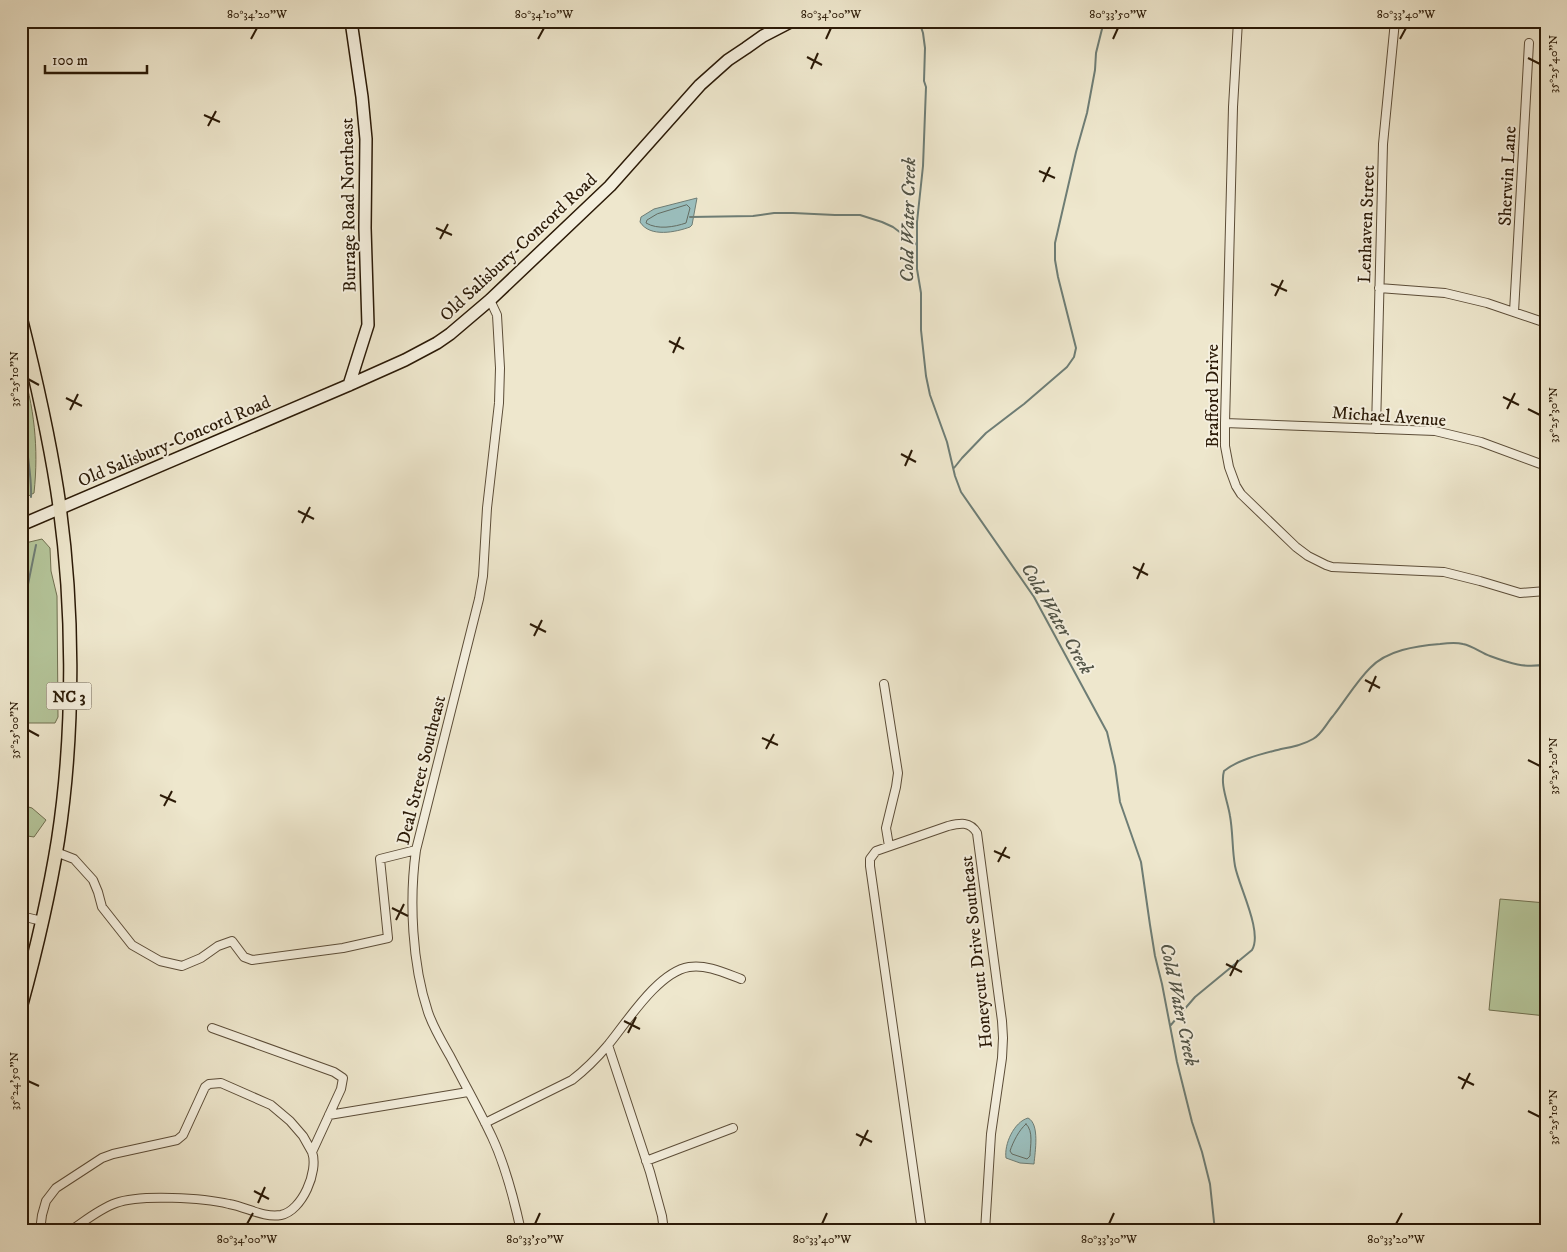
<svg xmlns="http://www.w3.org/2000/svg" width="1567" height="1252" font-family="'IM FELL DW Pica',serif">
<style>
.green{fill:#b5c69b;stroke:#707051}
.water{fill:#9bbfbe;stroke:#6e7d75}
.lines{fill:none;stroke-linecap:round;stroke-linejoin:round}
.shore{stroke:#636c62;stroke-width:1}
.stream{stroke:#6e7d75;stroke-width:2}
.street-casing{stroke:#5c4d38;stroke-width:10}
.secondary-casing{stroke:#2b1a07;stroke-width:14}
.primary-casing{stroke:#2b1a07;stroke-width:15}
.street{stroke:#f4efde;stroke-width:8}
.secondary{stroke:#f4efde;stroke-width:11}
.primary{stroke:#eee7cd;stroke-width:12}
.ticks{fill:none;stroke:#2b1a07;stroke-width:2}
.labels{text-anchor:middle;stroke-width:4;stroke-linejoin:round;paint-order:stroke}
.shield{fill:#f4efde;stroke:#675a48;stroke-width:1}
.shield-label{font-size:16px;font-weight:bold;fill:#2b1a07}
.street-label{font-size:18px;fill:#2b1a07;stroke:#f4efde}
.water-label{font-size:19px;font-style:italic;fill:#525447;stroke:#f4efde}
.neatline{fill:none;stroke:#2b1a07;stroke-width:2}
.ticks-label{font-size:12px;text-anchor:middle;fill:#2b1a07}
</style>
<rect width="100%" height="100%" fill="#eee7cd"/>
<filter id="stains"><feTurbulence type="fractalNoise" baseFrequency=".004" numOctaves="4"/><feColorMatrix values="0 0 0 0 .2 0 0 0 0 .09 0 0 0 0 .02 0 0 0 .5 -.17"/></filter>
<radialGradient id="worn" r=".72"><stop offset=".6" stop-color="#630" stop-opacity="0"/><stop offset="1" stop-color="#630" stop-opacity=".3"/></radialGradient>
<path class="green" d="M21,363C34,407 39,447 34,493L21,500Z
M42,539L50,548L51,571L57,596L58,717L55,723H21V544Z
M21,805L32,808L46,820L34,837L21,835Z
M1500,899L1546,903V1016L1489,1010Z"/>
<path class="water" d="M697,198L692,225L690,227C676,232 650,238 640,222L641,217L654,209Z
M1028,1118C1040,1124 1035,1152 1034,1164L1020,1163L1006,1158C1004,1144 1014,1122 1028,1118Z"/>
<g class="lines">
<path class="shore" d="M687,205L690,208L686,223C674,227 658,230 646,223L647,220L657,214Z
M1026,1124C1034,1131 1030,1147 1030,1156L1027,1159L1012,1154L1010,1151C1013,1142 1019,1130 1026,1124Z"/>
<path class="stream" d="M919,21L923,33L925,48L924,81L926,87L923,166L917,222V269L921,293V330L926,376L930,395L947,442L955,476L961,492L1034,597L1107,732L1115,766L1120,802L1141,862L1150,925L1155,956L1162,984L1177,1062L1192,1122L1202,1152L1210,1184L1215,1231
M690,217L753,216L774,213H793L835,215H860L882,222L893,227L917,245
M21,370C27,393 24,415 26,437C27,457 32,477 31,497
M954,468L962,458L986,433L1024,404L1067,367L1074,357L1076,348L1058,277L1055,260V243L1076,152L1087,113L1095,70L1096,53L1104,21
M21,636L26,594L36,545
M1170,1026L1195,997L1252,950C1263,932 1239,887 1235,866C1232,849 1233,832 1230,816C1228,802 1220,785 1224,771C1239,759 1262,754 1281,749C1292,747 1303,745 1313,739C1322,734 1326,724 1333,716C1345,701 1356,682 1370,668C1387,650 1416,646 1440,644C1447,643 1456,642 1463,644C1473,646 1481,653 1490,656C1509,663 1526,669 1546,664"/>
<defs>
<path id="street" d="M1238,21L1233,107L1225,423V446L1229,467L1236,486L1241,494L1296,547L1308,556L1326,565L1332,567L1444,572L1480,581L1520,593L1546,591
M1379,288L1445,293L1487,303L1546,323
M490,300L497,315L500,368L499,403L487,508L483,576L479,599L416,850C409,900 412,964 428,1012C433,1027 442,1042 450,1056C464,1083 479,1109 492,1137C506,1167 514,1199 521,1231
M1514,312L1529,43
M1225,423L1435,431L1481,442L1546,466
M1376,429L1383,144L1395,21
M884,684L898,773L896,787L886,828L889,846
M56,852L74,859L93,880L98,892L102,907L132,945L160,961L182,966L201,958L218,946L232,941L244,957L252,960L343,948L388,938L380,859L416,850
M21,916L42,921
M608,1045L650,1172L662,1216L664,1231
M329,1115L468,1092
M485,1123L572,1080C585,1070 597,1058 608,1045C627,1022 658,972 689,967C706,964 725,973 741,979
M646,1161L733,1128
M40,1231L42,1215L46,1201L56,1188L102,1158L113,1154L177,1140L183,1135L205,1087L209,1084L221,1083L271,1105L290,1121L303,1136L312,1152
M70,1231C85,1221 99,1209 116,1203C140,1194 204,1198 229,1204C247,1207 263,1218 281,1215C302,1211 319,1171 312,1152L341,1089L343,1078L334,1072L212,1028
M922,1231L870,866V859L876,851L948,826C960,823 970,821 977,833L1002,1021L1003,1038L1002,1058L991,1134L985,1231"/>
<path id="secondary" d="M349,385L368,325L365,228L366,139L362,97L351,21
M21,525L349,385L405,360L437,343L450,334L490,300L610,186L700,85L728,60L746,48L763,36L792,21"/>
<path id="primary" d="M21,319C35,375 48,432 57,489C74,600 75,729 58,840C49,896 36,951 21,1006"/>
</defs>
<use href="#street" class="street-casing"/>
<use href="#secondary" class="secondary-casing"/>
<use href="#primary" class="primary-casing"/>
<use href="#street" class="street"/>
<use href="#secondary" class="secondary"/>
<use href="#primary" class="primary"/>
</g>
<path class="ticks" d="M251,39L257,28M538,39L544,28M826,39L831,28M1113,39L1118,28M1400,39L1406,28M807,57L822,65M1528,58L1540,64M811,69L818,53M204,115L220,122M208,126L216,111M1039,171L1055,178M1043,182L1050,167M436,228L452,235M440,239L448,224M1271,284L1287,291M1275,296L1283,280M669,341L684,349M673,353L680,337M28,379L39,385M1503,397L1519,405M66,398L82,406M1507,409L1515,393M1528,409L1540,415M70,410L78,394M901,454L916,462M905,466L912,450M298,511L314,519M302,523L310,507M1133,567L1148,575M1137,579L1144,563M530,624L546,632M534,636L542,620M1365,680L1380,688M1369,692L1376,676M28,730L39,736M762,738L778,745M766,749L774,734M1528,760L1540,766M160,795L176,802M164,806L172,791M994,851L1010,858M998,862L1006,847M392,908L408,916M396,920L404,904M1226,964L1242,972M1230,976L1238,960M624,1021L640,1029M628,1033L636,1017M1458,1077L1474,1085M28,1081L39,1086M1462,1089L1470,1073M1528,1111L1540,1117M856,1134L872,1142M860,1146L868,1130M254,1191L269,1199M258,1203L265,1187M247,1224L253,1213M535,1224L540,1213M822,1224L827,1213M1109,1224L1114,1213M1396,1224L1402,1213"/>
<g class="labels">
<rect class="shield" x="46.5" y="682.5" width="45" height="27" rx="4"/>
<g class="shield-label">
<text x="69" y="702">NC 3</text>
</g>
<g class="street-label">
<text transform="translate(1507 176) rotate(-87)" y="6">Sherwin Lane</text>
<text transform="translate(348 205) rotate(-91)" y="6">Burrage Road Northeast</text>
<text transform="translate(1366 224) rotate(-88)" y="6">Lenhaven Street</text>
<text transform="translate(518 247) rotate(-43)" y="6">Old Salisbury-Concord Road</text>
<text transform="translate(1212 396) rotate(-90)" y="6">Brafford Drive</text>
<text transform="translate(1389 416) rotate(4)" y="6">Michael Avenue</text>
<text transform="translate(174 441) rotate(-23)" y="6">Old Salisbury-Concord Road</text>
<text transform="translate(421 770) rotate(-76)" y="6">Deal Street Southeast</text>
<text transform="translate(976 952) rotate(-96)" y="6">Honeycutt Drive Southeast</text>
</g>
<g class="water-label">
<text transform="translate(907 220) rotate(-89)" y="7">Cold Water Creek</text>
<text transform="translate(1058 618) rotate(60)" y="7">Cold Water Creek</text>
<text transform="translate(1180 1004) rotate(78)" y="7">Cold Water Creek</text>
</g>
</g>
<rect width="1567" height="1252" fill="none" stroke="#eee7cd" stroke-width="55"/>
<path d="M45 65v8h102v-8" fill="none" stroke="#2b1a07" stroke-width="2.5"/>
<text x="52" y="65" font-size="15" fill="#2b1a07" stroke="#f4efde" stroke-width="4" paint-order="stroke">100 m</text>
<rect x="28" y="28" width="1512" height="1196" class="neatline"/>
<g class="ticks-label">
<text x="257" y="18">80°34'20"W</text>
<text x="544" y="18">80°34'10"W</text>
<text x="831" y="18">80°34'00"W</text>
<text x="1118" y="18">80°33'50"W</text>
<text x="1406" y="18">80°33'40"W</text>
<text transform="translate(1553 64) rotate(-90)" y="4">35°25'40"N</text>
<text transform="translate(14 379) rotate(-90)" y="4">35°25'10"N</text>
<text transform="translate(1553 415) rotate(-90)" y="4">35°25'30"N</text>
<text transform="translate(14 730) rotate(-90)" y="4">35°25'00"N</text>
<text transform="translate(1553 766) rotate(-90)" y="4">35°25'20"N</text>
<text transform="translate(14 1081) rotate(-90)" y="4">35°24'50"N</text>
<text transform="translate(1553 1117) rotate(-90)" y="4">35°25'10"N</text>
<text x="247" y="1243">80°34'00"W</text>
<text x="535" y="1243">80°33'50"W</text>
<text x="822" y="1243">80°33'40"W</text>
<text x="1109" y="1243">80°33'30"W</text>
<text x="1396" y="1243">80°33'20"W</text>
</g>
<rect width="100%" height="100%" filter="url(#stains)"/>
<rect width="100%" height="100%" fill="url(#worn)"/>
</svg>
